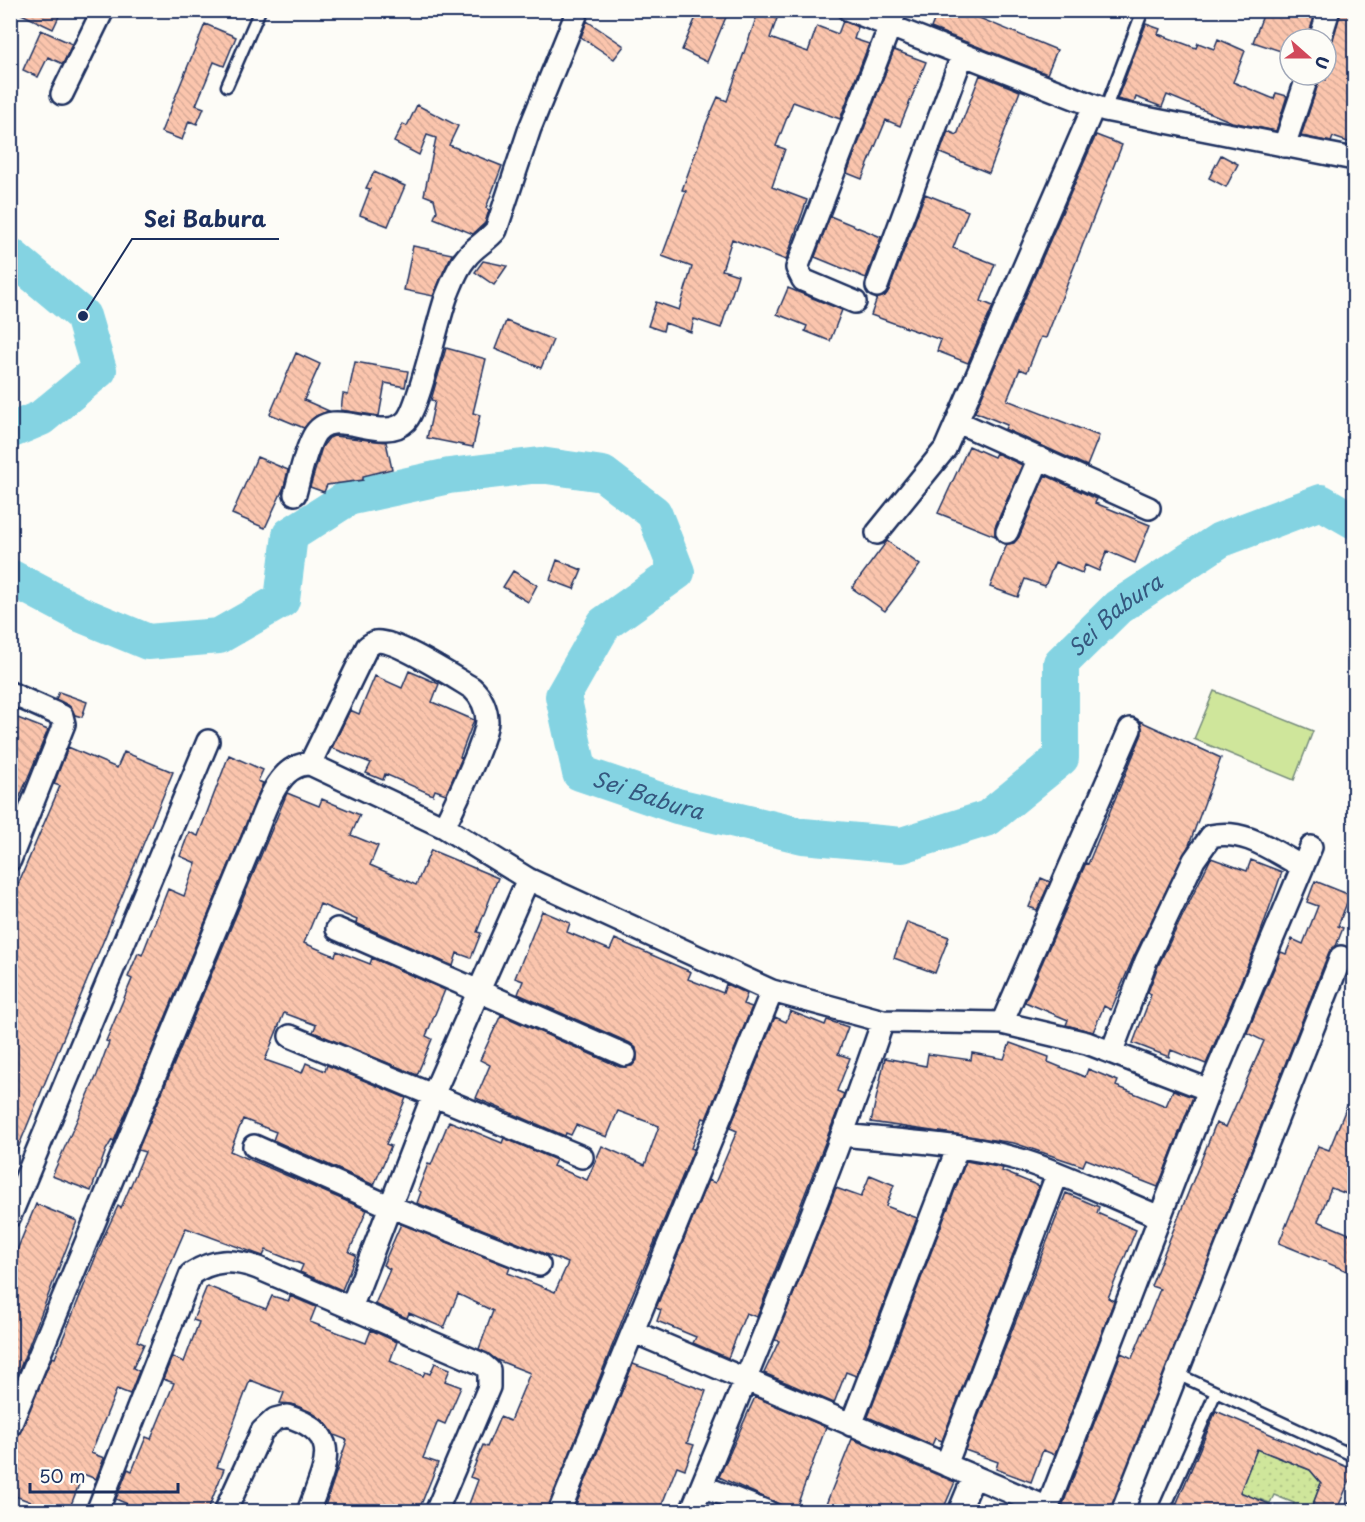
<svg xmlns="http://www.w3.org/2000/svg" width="1365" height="1522" font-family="'Playpen Sans',sans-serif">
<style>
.park{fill:url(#park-dots);stroke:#758a7c;stroke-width:1.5}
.pitch{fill:#cfe69b;stroke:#758a7c;stroke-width:1.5}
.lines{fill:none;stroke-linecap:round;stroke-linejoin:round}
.river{stroke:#84d3e2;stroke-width:36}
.building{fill:url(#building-back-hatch);stroke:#1b2f5e;stroke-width:1.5}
.service-casing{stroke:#1b2f5e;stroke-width:15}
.minor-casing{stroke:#1b2f5e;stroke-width:26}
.service{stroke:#fdfcf7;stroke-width:10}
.minor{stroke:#fdfcf7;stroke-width:21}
.labels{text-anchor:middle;stroke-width:6;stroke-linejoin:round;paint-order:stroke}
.water-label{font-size:22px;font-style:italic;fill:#35587f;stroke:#fdfcf7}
.leader{fill:none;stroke:#1b2f5e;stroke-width:2}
.callout-dot{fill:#1b2f5e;stroke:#fdfcf7;stroke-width:2}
.callout-label{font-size:22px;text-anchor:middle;font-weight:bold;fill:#1b2f5e;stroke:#fdfcf7;stroke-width:6;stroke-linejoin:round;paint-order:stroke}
</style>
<defs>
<pattern id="park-dots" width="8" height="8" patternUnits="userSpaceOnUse" patternTransform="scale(1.5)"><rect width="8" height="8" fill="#cfe69b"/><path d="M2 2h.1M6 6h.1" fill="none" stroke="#b1c688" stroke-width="1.8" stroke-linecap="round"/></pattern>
<pattern id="building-back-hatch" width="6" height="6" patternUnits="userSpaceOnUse" patternTransform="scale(1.5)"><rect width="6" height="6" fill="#fbc5ad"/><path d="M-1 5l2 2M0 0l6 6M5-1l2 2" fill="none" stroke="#d7aa97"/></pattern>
</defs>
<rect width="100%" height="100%" fill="#fdfcf7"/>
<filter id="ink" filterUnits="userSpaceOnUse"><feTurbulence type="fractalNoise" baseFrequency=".0167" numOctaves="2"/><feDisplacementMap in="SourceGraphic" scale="12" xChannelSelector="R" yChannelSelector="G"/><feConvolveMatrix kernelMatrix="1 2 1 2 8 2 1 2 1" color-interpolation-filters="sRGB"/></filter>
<g filter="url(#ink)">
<path class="park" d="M1257,1449L1310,1470L1321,1483L1310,1511H1291L1294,1503L1274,1495L1270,1503L1259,1499L1255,1510L1235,1503Z"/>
<path class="pitch" d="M1214,691L1313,731L1294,780L1194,739Z"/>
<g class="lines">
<g class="river">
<path d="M10,255L83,316L99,370L41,418L10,431"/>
<path id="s1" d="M10,577L80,614L148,642L219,636L282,600L290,535L348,498L449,476L540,465L603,474L654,513L677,572L604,624L563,696L580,773L677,806L803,836L902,845L988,818L1061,758V663L1118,607L1220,540L1321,502L1354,521"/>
</g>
</g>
<path class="building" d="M13,10H62L53,29Z
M699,10H729L707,62L682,50Z
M759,10H780L770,38L808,52L817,26L838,34L843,21L858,27L854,39L869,44L840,119L793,102L776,146L785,149L772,187L807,200L786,260L732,239L722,270L738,275L721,328L694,319L691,332L665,323L663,331L648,326L656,302L679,310L692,267L662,256L686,191L682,190L706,124L718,97L727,101Z
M938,10H960L1057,50L1047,74L931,28Z
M1265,10H1316L1308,39H1290V54L1253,42Z
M1341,10H1354V144L1333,137L1331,142L1301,136L1320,78L1326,80V50L1332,43Z
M587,21L624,46L614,59L581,37Z
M205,24L236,37L224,66L214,62L196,105L204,108L197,124L189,121L182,140L161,132Z
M1146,24L1160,29L1158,34L1196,48L1198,43L1214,49L1218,39L1245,51L1233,82L1274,99L1276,93L1287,96L1276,131L1232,122L1167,95L1162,107L1136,97L1134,103L1117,99Z
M41,30L72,44L63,64L48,57L38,77L23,70Z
M894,50L926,62L900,126L886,120L862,179L847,173Z
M980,75L1020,91L989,173L940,153L948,131L957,135Z
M417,105L458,126L449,145L502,166L486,208L489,210L485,223L473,234L434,218L437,211L434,199L424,195L436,138L427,135L419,155L394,142L403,124L407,126Z
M1096,135L1122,145L1046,338L1041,337L1027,372L1020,369L1007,400L1099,436L1087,466L1005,429L1007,425L975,412Z
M1221,155L1238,164L1226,187L1209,178Z
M374,172L405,186L388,226L360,215L370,189L366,188Z
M925,194L968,211L953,248L995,264L981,301L993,306L968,363L937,351L941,340L871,315L877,298L885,296L889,290Z
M830,216L881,237L866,278L815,257Z
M413,246L452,254L433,296L404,290Z
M483,261L507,266L494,285L475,272Z
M788,288L842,310L830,341L805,331L807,326L777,314Z
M506,321L553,340L541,368L495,349Z
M446,348L486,359L473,413L480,415L473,447L427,438L435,401L431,400Z
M296,353L320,364L304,400L329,411L316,416L304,428L270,414Z
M355,362L408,371L405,387L385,383L379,416L341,410L343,394L348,395Z
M334,436L386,442L392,469L363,476V480L327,485L324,492L310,487L322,447L329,438Z
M969,446L994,457L996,453L1022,465L995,527V536L938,513Z
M257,457L288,470L284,487L265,528L232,514Z
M1045,475L1097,499L1095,503L1150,525L1135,563L1107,551L1099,571L1085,565L1082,573L1055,562L1045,586L1025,579L1018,597L990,587L1007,544L1014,543L1019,537Z
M887,541L920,565L885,611L852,588Z
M557,560L582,570L574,589L550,580Z
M513,571L537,585L528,602L503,587Z
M409,671L439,684L432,702L474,720L460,757L462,758L446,794L435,790L433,795L385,774L383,780L366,773L371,763L332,748L350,710L359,714L375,676L402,688Z
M59,692L87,702L82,717L75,715L68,705L56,699Z
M10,715L48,730L11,818H10Z
M1140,721L1221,758L1189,845L1134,956L1111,1010L1104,1006L1093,1032L1066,1025L1068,1020L1025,1002L1086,863L1088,864L1142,734Z
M68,747L117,768L124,752L173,772L11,1165L10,903L60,786L54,784Z
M229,755L263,770L258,781L263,783L114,1141L112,1140L106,1150L91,1191L52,1176L97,1075L109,1042L106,1041L132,979L128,977L138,953L142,955L168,889L184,896L196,863L180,856L189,832L198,836Z
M287,793L319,806L322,799L360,815L351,835L378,846L370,865L416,885L431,850L498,878L477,932L481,933L471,958L457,953L453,966L356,923L357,920L320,904L304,943L335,956L337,951L370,964L372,958L445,990L426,1036L432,1039L417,1075L313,1032L316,1025L284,1013L265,1060L302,1073L306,1063L325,1071L327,1065L406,1098L386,1144L391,1146L374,1185L273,1140L276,1132L243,1119L230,1151L367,1210L349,1252L356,1255L342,1290L300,1272L303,1265L266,1250L263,1256L186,1228L137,1341L144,1344L133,1368L139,1371L130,1394L117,1389L91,1453L104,1458L96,1479L83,1474L69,1510L56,1505L54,1512H37L39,1505L10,1494V1455L52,1357L55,1358L104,1236L118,1206L121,1208L145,1152L138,1150Z
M1211,858L1247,871L1251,860L1282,872L1257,943L1206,1064L1171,1050L1169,1057L1133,1043L1149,1001L1151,994L1148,992L1158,966Z
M1041,878L1050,882L1037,910L1029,907Z
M1315,881L1350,895L1338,926L1343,928L1336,946L1329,952L1110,1512H1060L1121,1353L1132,1358L1142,1334L1160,1289L1151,1286L1216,1123L1226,1127L1264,1041L1247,1033L1281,952L1286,954L1292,939L1303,944L1318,906L1307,902Z
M542,911L570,923L567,932L610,950L615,939L691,972L688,979L723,993L726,984L747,994L743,1004L752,1007L706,1119L703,1118L691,1148L694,1149L631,1298L547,1512H466L478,1480L470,1477L483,1445L487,1447L500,1417L510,1421L530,1373L497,1360L479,1349L493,1311L458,1294L444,1328L409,1313L407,1318L375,1304L390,1269L383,1265L401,1224L510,1267L508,1273L555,1292L568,1263L417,1203L421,1192L418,1190L428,1164L431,1165L449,1121L502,1143L504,1138L556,1160L553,1166L587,1180L602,1146L645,1165L659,1126L618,1111L607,1137L576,1125L571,1135L566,1133L565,1136L476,1098L490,1065L480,1060L501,1015L620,1067L632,1066L637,1060L636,1048L630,1043L518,994L523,981L515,978Z
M907,922L949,937L935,973L894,958Z
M790,1011L825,1025L827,1020L848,1027L838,1054L850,1058L837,1091L844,1094L757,1317L746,1313L728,1358L693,1343L696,1337L657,1321L661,1310L656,1308L708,1180L715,1183L737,1131L730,1128L775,1017L786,1022Z
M1010,1043L1049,1057L1048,1062L1085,1077L1088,1069L1118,1081L1116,1086L1166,1106L1173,1090L1193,1097L1158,1187L1086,1159L1083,1166L1014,1143L871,1122L885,1058L926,1066L928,1054L971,1060L972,1053L1004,1059Z
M1354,1089V1176L1347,1194L1331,1188L1318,1221L1354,1236V1274L1279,1243L1318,1146L1329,1150Z
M966,1161L1003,1168L1002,1171L1039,1186L942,1441L935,1438L932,1445L868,1417Z
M870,1175L894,1185L886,1206L917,1218L856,1376L846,1372L834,1403L764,1373L779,1341L775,1340L836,1188L861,1197Z
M1066,1193L1099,1207L1097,1213L1136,1230L1108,1298L1114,1301L1055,1455L1043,1450L1031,1482L996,1469L998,1462L965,1450Z
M36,1204L77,1221L13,1386L10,1385V1267Z
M207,1286L266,1309L272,1296L289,1301L290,1296L316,1307L310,1322L366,1343L371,1330L397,1342L390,1361L423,1376L425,1372L430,1374L435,1363L450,1369L445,1381L461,1387L445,1424L438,1421L423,1458L438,1463L418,1512H323L347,1440L334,1435L325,1422L311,1412L292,1404L280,1403L284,1393L250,1380L217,1467L224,1469L207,1512H145L116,1499L128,1469L132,1471L146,1437L151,1439L174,1383L163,1379L172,1357L184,1362L199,1322L193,1320Z
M633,1364L706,1391L687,1443L694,1445L685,1469L677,1466L659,1512H573Z
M755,1397L826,1427L795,1511L719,1477Z
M1216,1411L1354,1470L1336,1512H1310L1321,1483L1310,1470L1257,1449L1240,1492L1288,1512H1173Z
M852,1439L955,1482L942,1512H917L902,1505L897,1512H823Z"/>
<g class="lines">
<defs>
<path id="service" d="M227,86L260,10
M1105,110L1143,10
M1175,1373L1354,1456
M1163,1512L1216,1392
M1352,1512L1354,1506"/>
<path id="minor" d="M849,10L1105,110L1354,159
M1320,39L1329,10
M62,94L103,10
M1284,146L1308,75
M877,286L962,56
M855,302L803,280L797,268L896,10
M958,422L1149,508
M295,494C300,476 304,454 313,437C331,402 382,446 406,421C420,406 437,321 447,295C452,283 457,268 466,258C474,247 487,241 496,230L530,128L578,10
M1007,532L1039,458
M877,533L945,449L1094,106
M10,693L62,716L64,724L10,860
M310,764L367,647C370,645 372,643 375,642C392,637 455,678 472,688C481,696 487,709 487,721C485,744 455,803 444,827
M337,929L625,1055
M1002,1023L1130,729
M290,1036L582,1157
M1112,1051L1146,961L1194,860L1211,836C1244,828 1273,851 1301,866
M844,1135C906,1142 974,1143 1033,1164C1076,1179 1118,1200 1160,1217
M254,1146L389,1206L539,1265
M10,1216L208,741
M351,1308L433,1095L528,879
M634,1332L1048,1508
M851,1425L958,1147
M10,1426L251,844C263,818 275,763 310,764L444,827L528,879L772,991L883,1021L1002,1023L1087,1043L1209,1090
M946,1465L1057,1175
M702,1486L768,1512
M97,1512L191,1274C214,1259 232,1259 258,1268L482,1364L489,1370V1387L436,1512
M225,1512L262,1431L275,1419L287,1416C346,1434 324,1467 308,1512
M559,1512L772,991
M691,1512C758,1349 826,1187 883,1021
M959,1512L974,1476
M1046,1512L1209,1090L1311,847
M1122,1512L1341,957"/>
</defs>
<use href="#service" class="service-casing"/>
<use href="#minor" class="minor-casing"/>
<use href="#service" class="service"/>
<use href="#minor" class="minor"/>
</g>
</g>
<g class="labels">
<g class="water-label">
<text dy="8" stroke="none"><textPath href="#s1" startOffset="1752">Sei Babura</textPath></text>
<text dy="8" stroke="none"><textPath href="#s1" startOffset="1140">Sei Babura</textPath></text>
</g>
</g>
<path class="leader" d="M83 316L132 239H279"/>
<circle class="callout-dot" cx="83" cy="316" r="6"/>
<g class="callout-label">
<text x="205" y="227">Sei Babura</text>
</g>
<rect width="1365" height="1522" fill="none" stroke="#fdfcf7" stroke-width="36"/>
<rect x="18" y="18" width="1329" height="1486" fill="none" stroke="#1b2f5e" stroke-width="2" filter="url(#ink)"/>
<g transform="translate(1308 57) rotate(111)"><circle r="28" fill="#fdfcf7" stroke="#a3aaba" stroke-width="1.5"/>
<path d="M0-4.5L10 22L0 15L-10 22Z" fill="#d1495b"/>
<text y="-9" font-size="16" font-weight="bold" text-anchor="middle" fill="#1b2f5e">U</text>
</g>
<path d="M30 1483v9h148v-9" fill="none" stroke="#1b2f5e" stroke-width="3"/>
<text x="39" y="1483" font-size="18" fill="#1b2f5e" stroke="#fdfcf7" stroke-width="4.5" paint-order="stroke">50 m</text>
</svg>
